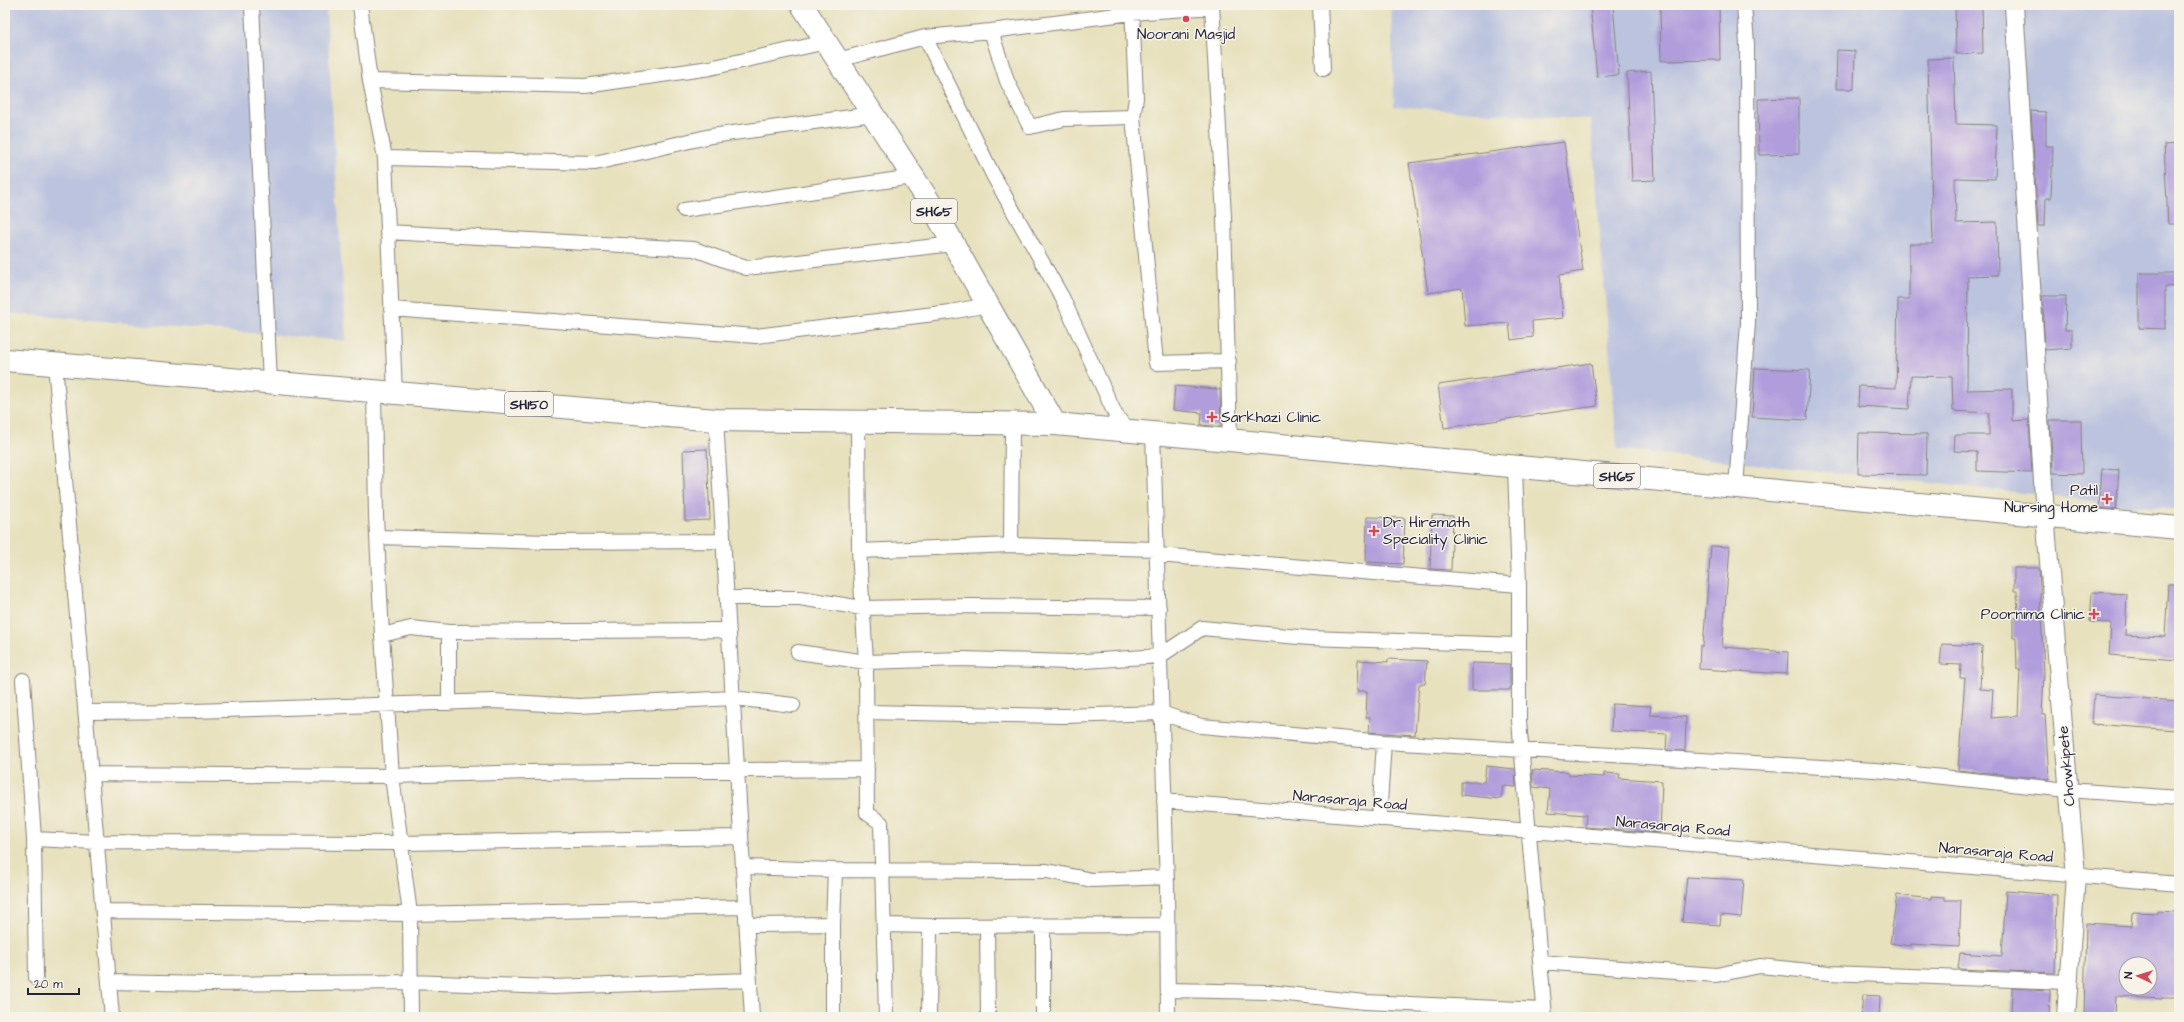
<svg xmlns="http://www.w3.org/2000/svg" width="2184" height="1022" font-family="'Architects Daughter',sans-serif">
<style>
.industrial{fill:#bbc3de}
.building{fill:#b09ddc;fill-rule:evenodd}
.lines{fill:none;stroke-linecap:round;stroke-linejoin:round}
.minor-casing{stroke:#84827c;stroke-width:16}
.tertiary-casing{stroke:#84827c;stroke-width:20}
.primary-casing{stroke:#84827c;stroke-width:24}
.minor{stroke:#fff;stroke-width:14}
.tertiary{stroke:#fff;stroke-width:18}
.primary{stroke:#fff;stroke-width:22}
.poi-dot{fill:#d1495b;stroke:#f7f3e8;stroke-width:1.5}
.labels{text-anchor:middle;stroke-width:3;stroke-linejoin:round;paint-order:stroke}
.shield{fill:#f7f3e8;stroke:#62616f;stroke-width:1}
.shield-label{font-size:14px;font-weight:bold;fill:#22223b}
.poi-label{font-size:15px;fill:#22223b;stroke:#f7f3e8;text-anchor:start}
.street-label{font-size:15px;fill:#22223b;stroke:#f7f3e8}
</style>
<rect width="100%" height="100%" fill="#f7f3e8"/>
<filter id="ink" filterUnits="userSpaceOnUse"><feTurbulence type="fractalNoise" baseFrequency=".025" numOctaves="2"/><feDisplacementMap in="SourceGraphic" scale="8" xChannelSelector="R" yChannelSelector="G"/><feConvolveMatrix kernelMatrix="1 2 1 2 8 2 1 2 1" color-interpolation-filters="sRGB"/></filter>
<filter id="wash" filterUnits="userSpaceOnUse"><feTurbulence type="fractalNoise" baseFrequency=".012" numOctaves="4" result="noise"/><feDisplacementMap in="SourceGraphic" scale="16" xChannelSelector="R" yChannelSelector="G"/><feGaussianBlur stdDeviation="0.9" result="paint"/><feColorMatrix in="noise" values="0 0 0 0 0 0 0 0 0 0 0 0 0 0 0 0 0 1.4 0 .05"/><feComposite in="paint" operator="in"/></filter>
<g filter="url(#wash)">
<rect width="100%" height="100%" fill="#e7e1be"/>
<path class="industrial" d="M5,5H326L346,341L5,313Z
M1391,5H2179V510L1617,449L1591,120L1394,106Z"/>
<g id="blocks">
<path class="building" d="M1590,5H1613L1619,75L1597,77Z
M1660,5H1719L1720,60L1661,61Z
M1955,5H1982L1983,53L1956,54Z
M1837,50L1855,51L1854,89H1836Z
M1954,58L1956,124L1997,125L1995,179L1955,178L1956,223L1997,222L1998,275L1968,276L1967,390L2012,389V421L2029,420L2032,473L1977,471V452L1954,451L1955,435H1989V413L1953,411L1952,377L1911,376L1909,409L1858,406L1859,386L1896,388L1898,299H1909V244H1933L1928,59Z
M1651,71L1655,180L1632,181L1627,73Z
M1799,98V154L1759,155L1758,99Z
M2031,111L2046,112V146H2053L2051,198H2046L2045,226H2038Z
M1564,142L1583,271L1559,275L1563,318L1532,321L1533,337L1511,340L1509,323L1465,326L1462,288L1428,293L1409,163Z
M2179,144V224H2168L2164,145Z
M2139,273H2179V286L2165,287V329L2139,328Z
M2042,296H2066L2065,330H2072V348L2045,350Z
M1591,363L1597,406L1444,428L1438,385Z
M1755,368L1810,370L1807,420L1752,417Z
M1175,386L1220,389L1221,427L1201,425L1202,413L1173,410Z
M2050,420H2081L2082,474L2053,473Z
M1859,433L1927,434L1926,475L1858,474Z
M707,449L710,520L685,521L683,450Z
M2102,469L2119,470L2116,510L2099,508Z
M1432,515L1453,516L1451,570L1430,569Z
M1367,517L1405,518L1403,564L1366,562Z
M1711,546L1730,547L1722,647L1788,652L1787,674L1699,669L1700,646H1703Z
M2014,568H2039L2044,673L2042,715H2045L2049,779L1958,770L1965,678H1960L1961,665L1940,664L1942,644L1982,646L1980,689L1993,690L1991,718L2018,716L2020,669H2017L2016,638H2013V618H2018L2017,591H2014Z
M2168,584H2179V660L2109,655L2111,623L2090,622L2092,592L2127,594L2125,635L2165,637Z
M1388,659L1427,661L1425,684H1419L1415,735L1369,732L1370,717H1366L1367,691H1357L1358,660L1388,662Z
M1472,663L1510,664V690H1472Z
M2094,695L2178,701L2176,730L2092,724Z
M1612,704L1651,706L1650,715L1686,717L1685,751L1666,750L1667,734L1611,731Z
M1486,766L1515,769L1516,787L1503,786L1501,799L1461,795V782H1484Z
M1532,770L1569,772V775L1604,777V773L1620,774L1619,778L1662,781L1660,833L1585,827L1586,815L1548,812L1550,789L1533,787Z
M1687,877L1744,880L1741,917L1721,915L1720,925L1682,922Z
M2006,891L2057,895L2055,973L1958,969L1960,953L2002,956Z
M1897,895L1932,899V896L1945,897V900H1961L1959,947L1911,944V946L1890,943Z
M2157,911L2177,912V914H2179V997H2162V999L2116,996L2115,1017H2084L2086,923L2132,926L2133,912L2157,913ZM2126,964H2150V988H2126Z
M2012,988L2050,990L2049,1017H2011Z
M1863,995L1880,996L1879,1017H1861Z"/>
</g>
</g>
<g filter="url(#ink)">
<use href="#blocks" fill-opacity="0" stroke="#84827c" stroke-width="1"/>
<g class="lines">
<defs>
<path id="minor" d="M252,5L270,382
M360,5L370,81L385,158L395,393
M1132,5L1136,98L1133,117L1156,363L1229,361
M1212,5L1224,217L1230,440
M1320,5L1323,69
M991,31L1007,81L1030,127L1064,119L1133,117
M925,37L993,175L1063,299L1115,414L1128,431
M838,60L925,37L991,31L1132,13L1212,7
M370,81L585,86L710,68L826,42
M385,158L595,163L711,136L873,114
M684,210L913,177
M387,232L694,249L746,268L953,244
M391,309L756,336L950,312L988,305
M55,364L112,1017
M374,391L376,516L382,635L392,776L410,914L411,1017
M716,420L752,1017
M858,422L859,551L866,662L867,813L881,823L886,1017
M1153,433L1167,886L1168,1017
M1515,467L1519,585V721L1545,1017
M1736,487L1748,323L1747,44L1744,5
M377,537L549,542L723,541
M1011,545L1012,423
M859,551L1011,545L1157,549
M1158,555L1519,585
M727,598H800L862,608L970,606L1159,608
M382,635L411,628L449,632L720,630L729,634
M798,652L866,662L962,659L1070,662L1160,656L1202,628L1309,638L1519,645
M23,680L34,839L36,978
M449,703V632
M86,712L195,711L493,701L579,706L733,698L793,705
M866,712L1063,716L1161,713L1201,726L1384,742L1875,770L2068,790L2179,798
M91,774L392,776L529,772L867,769
M1164,801L2179,884
M1379,819L1384,742
M34,839L97,842L402,843L741,837
M743,867L835,870
M103,911L410,914L745,907
M747,925L833,924
M884,925L930,926
M987,926L988,1017
M1043,926V1017
M1540,962L1716,975L1760,966L1829,973L2069,982
M109,982L209,984L410,982L553,987L750,980
M1168,990L1268,992L1365,1002L1544,1010
M833,1017V924L835,870L1047,871L1092,880L1167,877
M929,1017L930,926L1167,925"/>
<path id="tertiary" d="M2014,5L2045,515L2076,876L2066,1017"/>
<path id="primary" d="M802,5L932,206L1055,424
M5,360L716,420L1055,424L2179,528"/>
</defs>
<use href="#minor" class="minor-casing"/>
<use href="#tertiary" class="tertiary-casing"/>
<use href="#primary" class="primary-casing"/>
<use href="#minor" class="minor"/>
<use href="#tertiary" class="tertiary"/>
<use href="#primary" class="primary"/>
</g>
</g>
<g class="poi-dot">
<circle cx="1186" cy="19" r="4"/>
<path d="M1210 411h4v4h4v4h-4v4h-4v-4h-4v-4h4z"/>
<path d="M2105 493h4v4h4v4h-4v4h-4v-4h-4v-4h4z"/>
<path d="M1372 525h4v4h4v4h-4v4h-4v-4h-4v-4h4z"/>
<path d="M2092 608h4v4h4v4h-4v4h-4v-4h-4v-4h4z"/>
</g>
<g class="labels">
<g class="shield">
<rect x="911" y="199" width="46" height="24" rx="3"/>
<rect x="505" y="392" width="48" height="24" rx="3"/>
<rect x="1594" y="464" width="46" height="24" rx="3"/>
</g>
<g class="shield-label">
<text x="934" y="216">SH65</text>
<text x="529" y="409">SH150</text>
<text x="1617" y="481">SH65</text>
</g>
<g class="poi-label">
<text x="1186" y="39" text-anchor="middle">Noorani Masjid</text>
<text x="1221" y="422">Sarkhazi Clinic</text>
<text x="2098" y="495" text-anchor="end">Patil<tspan x="2098" dy="17">Nursing Home</tspan></text>
<text x="1383" y="527">Dr. Hiremath<tspan x="1383" dy="17">Speciality Clinic</tspan></text>
<text x="2085" y="619" text-anchor="end">Poornima Clinic</text>
</g>
<g class="street-label">
<text transform="translate(2066 766) rotate(-95)" y="5">Chowkipete</text>
<text transform="translate(1350 800) rotate(5)" y="5">Narasaraja Road</text>
<text transform="translate(1673 826) rotate(5)" y="5">Narasaraja Road</text>
<text transform="translate(1996 852) rotate(5)" y="5">Narasaraja Road</text>
</g>
</g>
<rect width="2184" height="1022" fill="none" stroke="#f7f3e8" stroke-width="20"/>
<g transform="translate(2138 976) rotate(274)"><circle r="19" fill="#f7f3e8" stroke="#a29fa3"/>
<path d="M0-3L7 15L0 10L-7 15Z" fill="#d1495b"/>
<text y="-6" font-size="11" font-weight="bold" text-anchor="middle" fill="#22223b">N</text>
</g>
<path d="M28 988v6h51v-6" fill="none" stroke="#22223b" stroke-width="2"/>
<text x="34" y="988" font-size="12" fill="#22223b" stroke="#f7f3e8" stroke-width="3" paint-order="stroke">20 m</text>
</svg>
